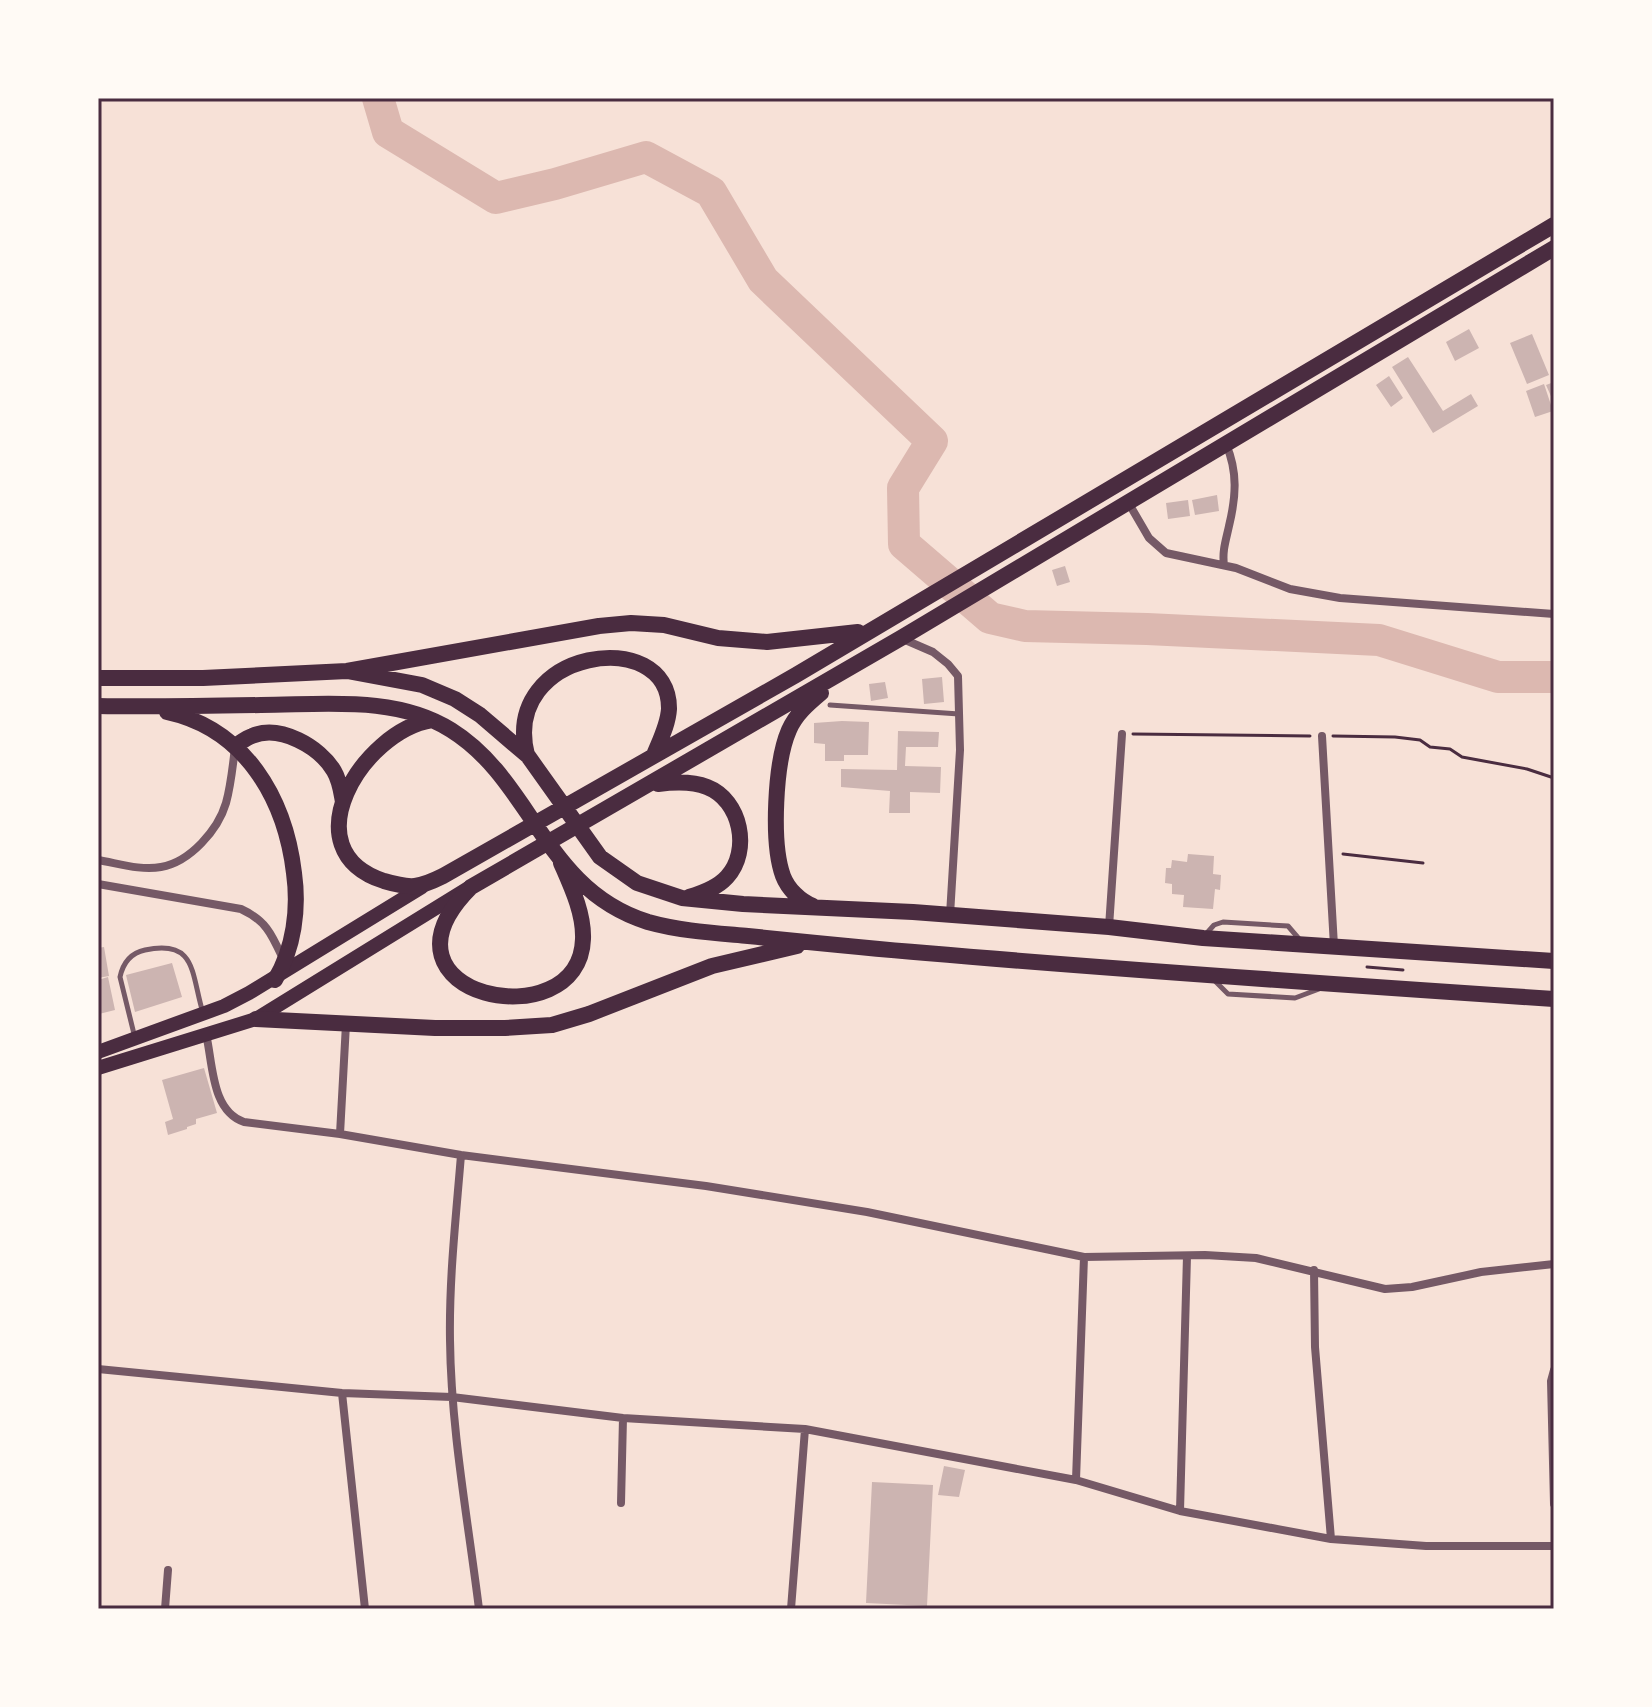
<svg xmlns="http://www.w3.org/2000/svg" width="1652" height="1707" font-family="Barlow,sans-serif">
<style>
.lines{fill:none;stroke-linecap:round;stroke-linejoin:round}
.river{stroke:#dcb8b0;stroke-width:32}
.building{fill:#ccb4b1}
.path{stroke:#4a2c40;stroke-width:3}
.service{stroke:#755966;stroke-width:5}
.minor{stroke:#755966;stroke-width:8}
.secondary{stroke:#4a2c40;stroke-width:14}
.primary{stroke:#4a2c40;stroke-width:16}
.neatline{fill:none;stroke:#4a2c40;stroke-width:3}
</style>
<rect width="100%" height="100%" fill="#f7e1d7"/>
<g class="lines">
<path class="river" d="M378,98L388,132L496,198L555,184L646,157L711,192L763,280L932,441L903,488L904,544L990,618L1025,626L1147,629L1379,640L1498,677H1554"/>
</g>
<path class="building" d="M1469,329L1479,348L1455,361L1446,342Z
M1532,334L1549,375L1527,384L1510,343Z
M1408,357L1443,411L1471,394L1478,406L1433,433L1392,367Z
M1389,376L1403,398L1391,407L1376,385Z
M1554,382V403L1546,385Z
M1544,384L1553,411L1535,417L1526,391Z
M1217,495L1219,511L1195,515L1192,500Z
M1188,500L1190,516L1168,519L1166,503Z
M1065,566L1070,582L1057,586L1052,570Z
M942,677L944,702L924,704L922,679Z
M885,682L888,698L871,701L869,684Z
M842,721L869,722L868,755H844V761H825V744L814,743V723Z
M898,731L939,732L938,747H906L905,766L941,767L940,793L910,792V813H889L890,791L841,787V769L897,770Z
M1188,854L1214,856L1213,874L1221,875L1220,890L1215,889L1213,909L1183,907L1184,895L1172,894V884L1165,883L1166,868H1171L1172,860L1187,862Z
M104,947L109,976L98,978V948Z
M172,963L182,997L135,1012L126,975Z
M108,977L115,1010L99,1014L98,980Z
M204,1068L217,1113L196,1119V1124L187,1127V1129L168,1135L165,1122L173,1119L162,1080Z
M944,1466L965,1470L959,1497L938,1495Z
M872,1482L933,1485L927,1606L866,1603Z"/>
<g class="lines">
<path class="path" d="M1133,734L1310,736
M1333,736L1395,737L1420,740L1430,747L1450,749L1462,757L1527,769L1554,778
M1343,854L1423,863
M1367,967L1403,970"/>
<path class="service" d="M830,705L959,714
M1206,934L1214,925L1223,922L1288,926L1300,940
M1213,979L1228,994L1295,998L1319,989
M135,1038L120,977C123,963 131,953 145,950C197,939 191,974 203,1013"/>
<path class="minor" d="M1128,502L1149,538L1166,553L1236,568L1290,589L1340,598L1554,614
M1224,565C1222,551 1226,540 1229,526C1236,497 1238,472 1226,444
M903,639L933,652L948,664L958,676L960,750L950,915
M1322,736L1334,946
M98,860C117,863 141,871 161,867C190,862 218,830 226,803C231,785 233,765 235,747
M98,884L241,909C267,921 272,935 284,961
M1109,927L1122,734
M206,1034C213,1063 211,1111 244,1122L340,1134L461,1155L706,1186L867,1212L1084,1257L1205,1255L1256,1258L1385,1289L1412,1287L1481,1272L1554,1264
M340,1134L346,1024
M461,1155C456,1217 449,1278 450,1340C451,1430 468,1520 479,1609
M1314,1270L1315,1347L1331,1539
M98,1369L342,1393L452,1397L623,1418L805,1429L1076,1480L1180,1511L1331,1539L1426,1546H1554
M1554,1370L1551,1381L1554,1504
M342,1393L365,1609
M1076,1480L1084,1257
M621,1503L623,1418
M1180,1511L1187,1256
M165,1609L168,1570
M791,1609L805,1429"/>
<path class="secondary" d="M98,1052L224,1006L249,993L422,887
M98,1068L256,1019L470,887"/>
<path class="primary" d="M347,671L422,685L455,699L480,715L528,756L600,857L637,883L682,898L743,904L913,912L1109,927L1203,938L1554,961
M98,678H203L347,671L599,626L631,623L664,625L718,638L767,642L858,632
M98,706C152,707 207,706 261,705C323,705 396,695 451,730C533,781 544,890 648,922C680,931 715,933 748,936C807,942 866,948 926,953C1135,971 1344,985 1554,999
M167,712C245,729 285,798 294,873C299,909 294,948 275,980
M432,720C363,731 289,850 384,881C411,889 419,888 443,876L796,675L1554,225
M235,746C240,743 246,738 252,736C280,724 320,747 334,771C340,781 341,791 343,802
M527,755C500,649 670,624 669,709C668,725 660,740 654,755
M658,784C674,782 692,781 707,787C741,800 751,851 727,877C717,888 703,893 689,897
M561,863C571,886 584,913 583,939C580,1041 361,997 471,887L901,638L1554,248
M813,906C800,901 788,889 783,876C771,843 775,762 789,730C796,714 808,704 821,693
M256,1019L435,1028H505L552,1025L589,1014L712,966L797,946"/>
</g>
<rect width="1652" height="1707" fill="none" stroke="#fffaf5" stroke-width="200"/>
<rect x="100" y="100" width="1452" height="1507" class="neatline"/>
</svg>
